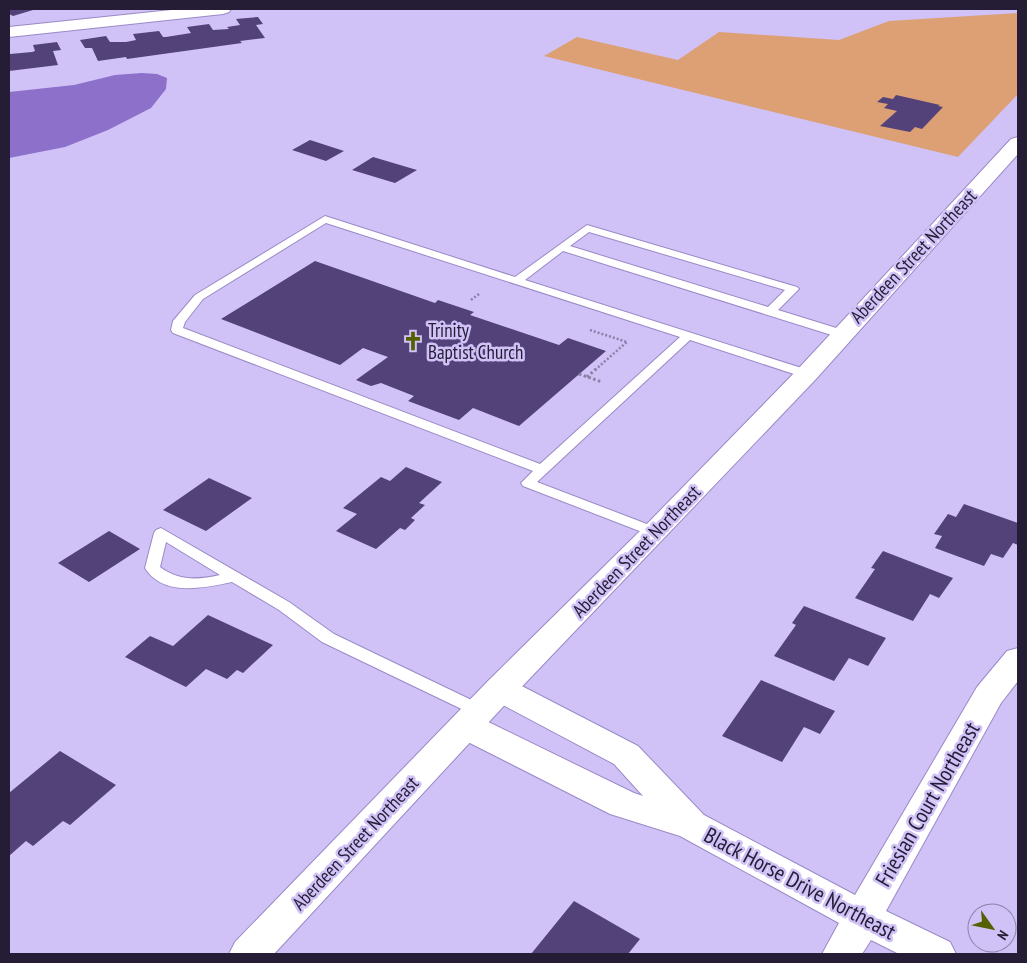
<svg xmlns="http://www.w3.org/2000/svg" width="1027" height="963" font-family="'PT Sans Narrow',sans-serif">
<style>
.green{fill:#dca074}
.water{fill:#8c70c9}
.building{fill:#534179}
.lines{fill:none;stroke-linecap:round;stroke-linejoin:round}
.service-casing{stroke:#9b89c7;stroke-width:2}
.minor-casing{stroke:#9b89c7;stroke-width:2}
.tertiary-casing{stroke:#9b89c7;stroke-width:2}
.path-far1{stroke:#8b80a8;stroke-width:2.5;stroke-dasharray:2 2;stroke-linecap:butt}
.path{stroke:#8b80a8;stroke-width:3;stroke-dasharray:2.5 2.5;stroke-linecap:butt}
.service{fill:#fff;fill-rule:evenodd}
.minor{fill:#fff;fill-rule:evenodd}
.tertiary{fill:#fff;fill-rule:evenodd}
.labels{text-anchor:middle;stroke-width:5;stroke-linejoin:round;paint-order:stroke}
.street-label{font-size:19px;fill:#241d35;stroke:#d0c2f6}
.poi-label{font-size:19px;fill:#241d35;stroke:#d0c2f6;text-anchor:start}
.near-street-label{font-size:22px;fill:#241d35;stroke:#d0c2f6}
</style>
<rect width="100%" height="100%" fill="#d0c2f6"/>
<path class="green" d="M1018,13V94L958,157L544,56L577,37L678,60L719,32L839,40L889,21Z"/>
<path class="water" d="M142,73L157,74L167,78L166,89L151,108L108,130L65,147L9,158V92L74,85L115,75Z"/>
<path class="building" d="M9,9H30L33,10L13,16L9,14Z
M258,17L263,24L256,25L265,38L240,41L242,43L127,59L126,57L98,61L92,48H85L80,40L106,36L110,42H126L136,40L133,34L159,31L163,37H166L191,33L187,27L209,24L213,30L229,29L227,27L240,25L236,19Z
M57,42L61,50L53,51L58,65L9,71V50L10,54L32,52L35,51L33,45Z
M896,95L940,105L938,106L943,107L922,129L915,127L910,132L880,126L897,111L884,108L888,104L877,102L883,97L893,99Z
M310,140L344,151L326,161L292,150Z
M373,157L417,170L395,183L352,170Z
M315,261L435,303L438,300L474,312L470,315L559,345L568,338L606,351L519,426L473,408L459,420L408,401L414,396L381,383L371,386L356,380L388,357L363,348L340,365L221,319Z
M406,467L442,482L419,503L425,505L411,518L415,520L405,530L400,528L376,549L336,531L357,514L343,508L381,477L390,481Z
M209,478L252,498L206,531L163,510Z
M964,504L1018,523V545L1013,543L1003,558L991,554L984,566L935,548L942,536L934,534L948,514L956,517Z
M109,531L140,549L89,582L58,563Z
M883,551L953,578L939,598L930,594L913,621L855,598L875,569L871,568Z
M804,606L886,638L868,666L849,658L834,681L774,656L796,625L792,623Z
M208,615L273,645L243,673L237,670L227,679L206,669L186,687L125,657L150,636L173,646Z
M761,680L835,711L820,734L804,727L782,762L722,736Z
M60,751L116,785L70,825L63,821L33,846L26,841L9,856V793Z
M574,901L640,939L628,954H531Z"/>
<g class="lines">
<defs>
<path id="service" d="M325,216L515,277L587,225L797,287L799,289L778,310L846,331L848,334L846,337H838L563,251L525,280L811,371L813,374L807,378L803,377L690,340L537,482L660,529L662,532L660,535L655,537L523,486L521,483L533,471L173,333L171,330L173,321L195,295ZM326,223L680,337L540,464L183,328L185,322L203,299ZM589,232L785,290L768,307L570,246Z
M161,528L289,602L334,634L486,707L488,711L486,715L480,717L474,715L322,642L279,610L232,582C204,588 163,597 145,568L154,533L156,530ZM166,542L220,575C197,580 179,581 160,567Z"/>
<path id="minor" d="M181,9H231L229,12L223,14L9,37V27Z
M1018,648V681L1001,703L886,911L950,942L956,954H899L871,940L862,954H822L839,923L680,836L610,814L454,735L449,726L454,717L466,714L478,717L634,793L643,796L614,764L488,697L484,689L488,681L500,677L512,681L638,746L704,815L855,895L977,687L1007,651Z"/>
<path id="tertiary" d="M1018,137V154L816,379L512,697L274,954H229L235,942L488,681L645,526L798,369L1011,139Z"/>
</defs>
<use href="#service" class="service-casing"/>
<use href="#minor" class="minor-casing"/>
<use href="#tertiary" class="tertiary-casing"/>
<path class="path-far1" d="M471,300L479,294
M590,330L627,342
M595,370L628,341"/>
<path class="path" d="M579,374L602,382
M587,377L596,369"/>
<use href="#service" class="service"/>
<use href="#minor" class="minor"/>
<use href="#tertiary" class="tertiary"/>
</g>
<defs>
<symbol id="church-bare" viewBox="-9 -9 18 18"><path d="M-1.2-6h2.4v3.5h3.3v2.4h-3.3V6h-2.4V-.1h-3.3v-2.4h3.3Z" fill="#556000" stroke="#d0c2f6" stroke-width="2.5" paint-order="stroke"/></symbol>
</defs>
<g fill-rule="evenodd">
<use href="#church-bare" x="399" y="327" width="28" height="28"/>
</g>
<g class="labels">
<g class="street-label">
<text transform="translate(913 256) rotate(-47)" y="7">Aberdeen Street Northeast</text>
<text transform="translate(636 551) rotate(-46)" y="7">Aberdeen Street Northeast</text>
<text transform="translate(355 843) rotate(-47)" y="7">Aberdeen Street Northeast</text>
</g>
<g class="poi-label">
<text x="428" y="337">Trinity<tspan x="428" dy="22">Baptist Church</tspan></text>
</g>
<g class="near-street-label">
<text transform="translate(927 804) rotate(-60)" y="8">Friesian Court Northeast</text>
<text transform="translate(800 883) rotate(28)" y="8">Black Horse Drive Northeast</text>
</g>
</g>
<rect width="1027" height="963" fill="none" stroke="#241d35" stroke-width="20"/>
<g transform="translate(992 928) rotate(123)"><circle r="24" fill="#d0c2f6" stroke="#8b80a9"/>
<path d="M0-4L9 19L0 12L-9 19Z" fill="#556000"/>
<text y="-8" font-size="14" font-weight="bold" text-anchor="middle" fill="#241d35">N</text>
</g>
</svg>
